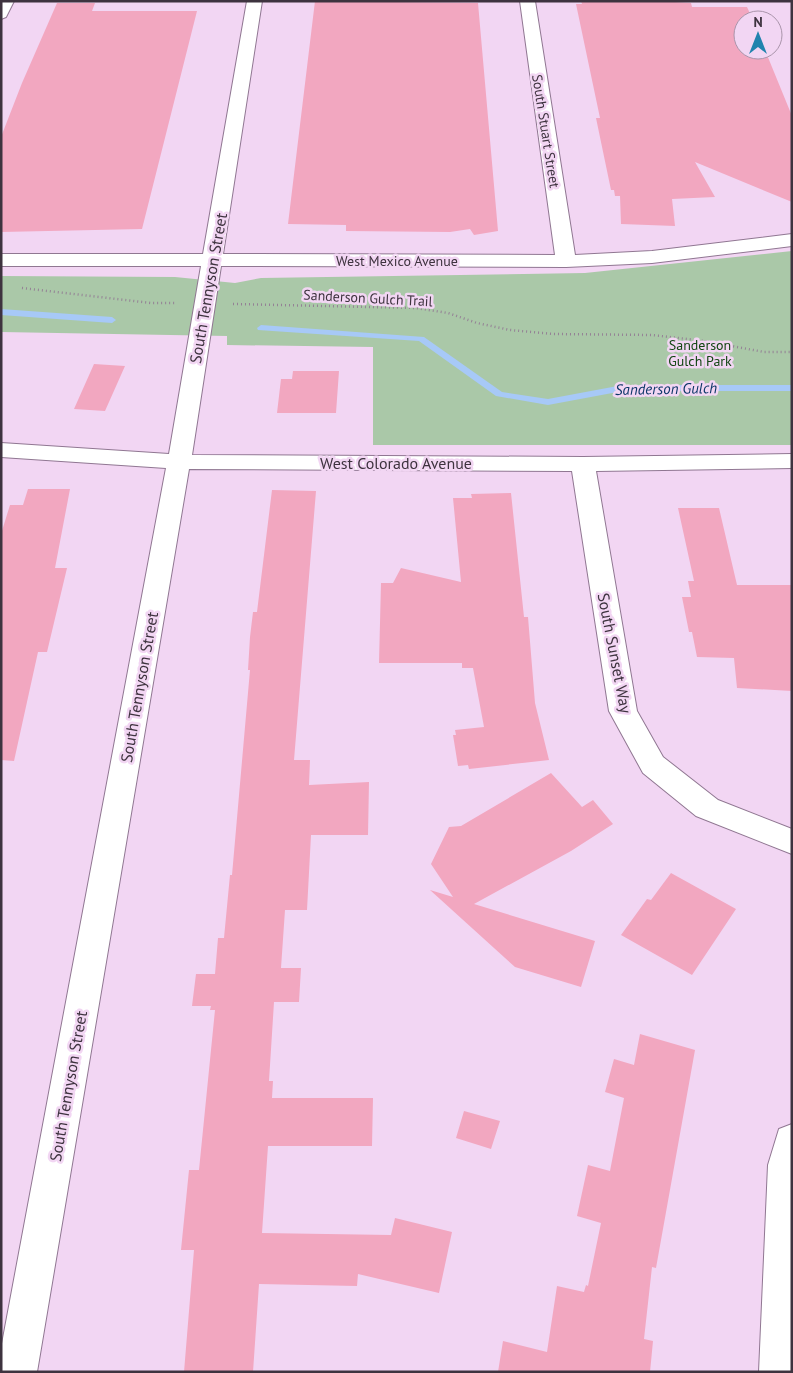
<svg xmlns="http://www.w3.org/2000/svg" width="793" height="1373" font-family="'PT Sans',sans-serif">
<style>
.green{fill:#aac8a8}
.lines{fill:none;stroke-linecap:round;stroke-linejoin:round}
.stream{fill:#a7c9f7;fill-rule:evenodd}
.building{fill:#f2a7c0}
.minor-casing{stroke:#907792;stroke-width:2}
.path{stroke:#948195;stroke-width:2.5;stroke-dasharray:1 3;stroke-linecap:butt}
.minor{fill:#fff;fill-rule:evenodd}
.labels{text-anchor:middle;stroke-width:5;stroke-linejoin:round;paint-order:stroke}
.far-street-label{font-size:14px;fill:#3e333f;stroke:#f2d6f3}
.far-park-label{font-size:14px;fill:#124612;stroke:#f2d6f3}
.far-water-label{font-size:15px;font-style:italic;fill:#0c3668;stroke:#f2d6f3}
.street-label{font-size:16px;fill:#3e333f;stroke:#f2d6f3}
</style>
<rect width="100%" height="100%" fill="#f2d6f3"/>
<path class="green" d="M792,251V445H373V347L227,345V336L1,332V276L175,277L235,283L261,278L585,273Z"/>
<g class="lines">
<path class="stream" d="M1,309L112,317L116,320L112,323L1,315Z
M261,325L424,337L502,392L548,399L623,385H792V391H623L548,405L496,396L419,341L258,330L257,328Z"/>
</g>
<path class="building" d="M315,1L478,3L498,231L474,235L470,229L450,232L346,231V225L288,224Z
M581,1H659L691,3L692,7H747L753,20H743V50H765L792,116V202L695,162L715,197L672,199L675,226L621,224L620,196H615L614,190H611L596,118H600L576,4H582Z
M57,3H95L92,11H197L142,229L1,232V137L22,83Z
M94,364L125,366L105,411L74,409Z
M293,371H339L336,413H277L281,379H292Z
M28,489H70L55,568H67L47,652H38L14,761L1,760V534L10,505H23Z
M272,490L316,491L294,760H310L309,785L369,782L368,835H311L307,910H285L281,968H301L299,1002H274L269,1081H273L272,1098H373L372,1146H268L262,1233L391,1235L395,1218L452,1232L439,1293L358,1274L357,1286L259,1284L253,1372H184L194,1250H181L189,1170H199L215,1010H210L211,1006H192L196,974H215L218,938H224L230,875H232L250,670H248L250,637L253,612H257Z
M511,493L524,617H528L535,703L549,760L469,769L468,765L458,766L453,735H456L455,730L484,727L473,668H462V663H379L381,583H393L401,568L461,582L453,498H472L471,494Z
M678,508H719L737,585H792V691L737,688L734,658L697,657L692,632H689L682,597H691L688,581H694Z
M551,773L582,807L593,800L613,824L571,851L474,904L595,941L581,987L515,967L430,890L453,897L431,864L449,827L461,826Z
M671,873L736,909L692,975L621,935L647,899L651,900Z
M640,1034L695,1050L656,1268L652,1267L644,1339L653,1341L650,1372H498L503,1341L547,1352L557,1286L584,1292L586,1285L588,1286L601,1223L577,1216L588,1165L610,1171L624,1098L605,1092L614,1059L634,1065Z
M464,1111L500,1121L491,1149L456,1138Z"/>
<g class="lines">
<defs>
<path id="minor" d="M1,1H14L6,17L1,19Z
M247,1H262L223,254L555,255L520,1H535L575,255L652,251L792,234V246L652,263L566,267L221,266L192,455L583,457L792,454V468L596,471L637,711L663,757L718,800L792,829V854L696,816L643,773L609,711L572,471L189,469L37,1372H1V1349L166,468L1,457V443L169,454L201,266H1V254H203Z
M792,1124V1372H759L768,1165L779,1129Z"/>
</defs>
<use href="#minor" class="minor-casing"/>
<path class="path" d="M22,288L151,303H175
M233,304L416,308L448,313L477,323L510,330L553,334L652,335L705,341L764,352H792"/>
<use href="#minor" class="minor"/>
</g>
<g class="labels">
<g class="far-street-label">
<text transform="translate(546 131) rotate(81)" y="5">South Stuart Street</text>
<text x="397" y="266">West Mexico Avenue</text>
<text transform="translate(368 298) rotate(3)" y="5">Sanderson Gulch Trail</text>
</g>
<g class="far-park-label">
<text x="700" y="350">Sanderson<tspan x="700" dy="16">Gulch Park</tspan></text>
</g>
<g class="far-water-label">
<text transform="translate(666 389) rotate(-1)" y="5">Sanderson Gulch</text>
</g>
<g class="street-label">
<text transform="translate(208 288) rotate(-80)" y="6">South Tennyson Street</text>
<text x="396" y="469">West Colorado Avenue</text>
<text transform="translate(615 653) rotate(79)" y="6">South Sunset Way</text>
<text transform="translate(139 687) rotate(-80)" y="6">South Tennyson Street</text>
<text transform="translate(68 1086) rotate(-80)" y="6">South Tennyson Street</text>
</g>
</g>
<rect width="793" height="1373" fill="none" stroke="#3e333f" stroke-width="5"/>
<g transform="translate(758 35)"><circle r="24" fill="#f2d6f3" stroke="#aa95ab"/>
<path d="M0-4L9 19L0 12L-9 19Z" fill="#2183ae"/>
<text y="-8" font-size="14" font-weight="bold" text-anchor="middle" fill="#3e333f">N</text>
</g>
</svg>
